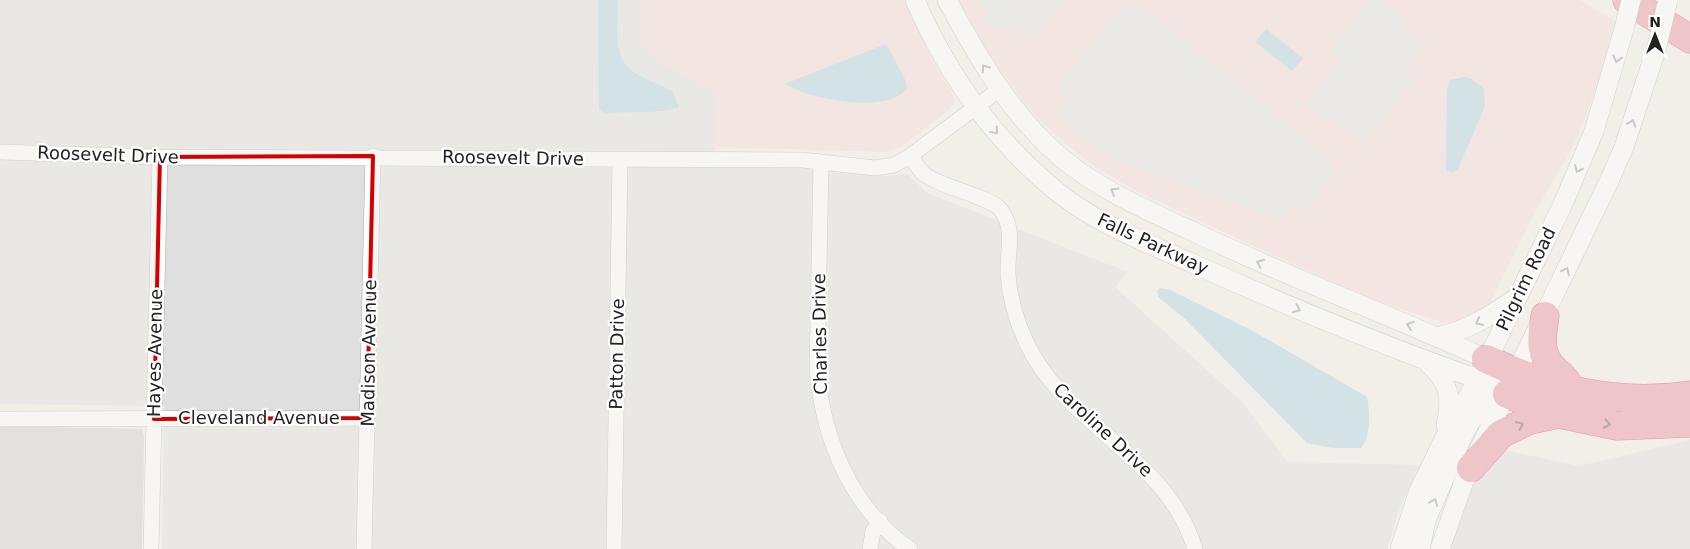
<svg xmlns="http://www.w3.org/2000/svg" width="1690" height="549" font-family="'DejaVu Sans',sans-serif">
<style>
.residential{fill:#e0dfdf}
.commercial{fill:#f2dad9}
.religious{fill:#d0d0d0}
.parking{fill:#e2e2e2}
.water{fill:#aad3df}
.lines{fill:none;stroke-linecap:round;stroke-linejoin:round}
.minor-casing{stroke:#a9a9a9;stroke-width:16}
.tertiary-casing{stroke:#a9a9a9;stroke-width:20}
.motorway-casing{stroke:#dc2a67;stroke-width:29}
.minor{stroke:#fff;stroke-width:15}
.tertiary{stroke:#fff;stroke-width:19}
.motorway{stroke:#e892a2;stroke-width:28}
.tertiary-bridge-casing{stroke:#a9a9a9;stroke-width:20;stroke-linecap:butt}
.tertiary-bridge{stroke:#fff;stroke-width:19}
.oneway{stroke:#9c9c9c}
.oneway2{stroke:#7b545c}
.marked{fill:none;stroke:#d40000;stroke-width:4;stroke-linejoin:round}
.labels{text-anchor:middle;stroke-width:4.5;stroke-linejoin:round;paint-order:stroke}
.street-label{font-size:18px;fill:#222;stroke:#fff}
</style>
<rect width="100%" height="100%" fill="#f2efe9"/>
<path class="residential" d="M0,0H639V41L653,58L716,94L715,166L797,167L885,176L907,174L927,193L1128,272L1115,287L1241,401L1288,462L1419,465L1398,513L1387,549H162L164,406L0,404Z
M1690,440V549H1447L1458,515L1490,447L1579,466Z"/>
<path class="commercial" d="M639,0H904L933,62L950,89L955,101L948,111L902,146L888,152L714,147L716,94L653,58L639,41Z
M958,0H1580L1616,22L1599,80L1577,139L1534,214L1487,309L1455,322H1441L1376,301L1249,244L1132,189L1088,162L1044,125L1025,104L988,52Z"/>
<path class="religious" d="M0,426L142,429L144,436L142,549H0Z"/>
<path class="parking" d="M980,0H1063L1035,37L1025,29L1015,32L1003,28L994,32Z
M1370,0H1381L1404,20L1401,26L1426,44L1405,71L1413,81L1363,143L1330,118L1327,123L1305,104L1340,58L1330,51Z
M1131,4L1152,15L1332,161L1327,166L1335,173L1303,214L1292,206L1288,208L1285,221L1123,163L1087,141L1057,114L1068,100L1055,90L1122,7Z"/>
<path class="water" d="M598,0H618C619,26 609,59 638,75C649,81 662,85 673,92L679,107C656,115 629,110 605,114L599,109Z
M1266,29L1303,58L1292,71L1255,42Z
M886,44L905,79L907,88C889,115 808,99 785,84Z
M1464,77L1472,79L1484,89L1485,106L1458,169L1453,172L1446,171L1447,89L1450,80Z
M1160,288L1170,290L1253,331L1367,397C1370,412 1371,436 1361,448H1333L1307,443L1185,319L1158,297L1157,291Z"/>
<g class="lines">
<defs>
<path id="minor" d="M0,152L160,157L802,160L875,168L894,165L910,156L1000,89
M910,156C915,162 919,170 924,174C940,187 988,196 1000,209C1016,228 1007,251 1008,274C1010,303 1020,332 1034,357C1078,431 1169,462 1195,549
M821,162L817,370C823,438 851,509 910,549
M0,419L367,418
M151,549L160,157
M364,549L373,156
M614,549L620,160
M870,549L873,531L880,521"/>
<path id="tertiary" d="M915,0C947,74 992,138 1055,190C1096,224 1146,242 1194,264C1287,306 1381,345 1478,379L1507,394
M947,0C977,56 1010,113 1059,156C1098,189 1148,211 1194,232C1290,278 1390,315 1486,359
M1436,337C1467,331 1490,316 1516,298
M1428,363C1450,383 1452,397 1446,425
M1400,549L1418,493L1443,441L1478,379L1563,204L1594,131L1624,29
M1420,549L1426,520L1465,431L1493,387L1491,375
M1440,549L1464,481L1610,179L1624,147L1656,50"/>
<path id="motorway" d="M1627,0L1690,39
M1545,316C1542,336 1538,354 1554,369C1562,376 1568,381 1571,391
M1486,359C1553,390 1616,406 1690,395
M1507,394L1559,414L1617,426L1690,423
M1471,468L1501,434L1530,420L1559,414"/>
</defs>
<use href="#minor" class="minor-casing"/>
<use href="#tertiary" class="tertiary-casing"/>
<use href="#motorway" class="motorway-casing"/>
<use href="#minor" class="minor"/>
<use href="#tertiary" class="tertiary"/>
<use href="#motorway" class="motorway"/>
<defs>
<path id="tertiary-bridge" d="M1624,29L1631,0
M1656,50L1668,0"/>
</defs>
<use href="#tertiary-bridge" class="tertiary-bridge-casing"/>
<use href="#tertiary-bridge" class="tertiary-bridge"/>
</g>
<defs><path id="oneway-chevron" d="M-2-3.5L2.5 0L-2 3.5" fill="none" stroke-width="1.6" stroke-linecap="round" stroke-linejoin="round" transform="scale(1.25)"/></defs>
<g class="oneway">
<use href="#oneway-chevron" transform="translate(1617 59) rotate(104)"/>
<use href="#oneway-chevron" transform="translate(985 68) rotate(-125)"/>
<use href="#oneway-chevron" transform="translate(1632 123) rotate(-71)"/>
<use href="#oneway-chevron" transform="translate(995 131) rotate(50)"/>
<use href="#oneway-chevron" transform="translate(1578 169) rotate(114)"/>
<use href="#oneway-chevron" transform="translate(1114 191) rotate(-150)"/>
<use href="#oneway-chevron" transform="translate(1260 263) rotate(-156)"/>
<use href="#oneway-chevron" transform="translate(1566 271) rotate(-65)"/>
<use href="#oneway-chevron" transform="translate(1297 309) rotate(22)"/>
<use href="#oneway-chevron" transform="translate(1479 322) rotate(153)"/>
<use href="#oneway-chevron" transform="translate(1410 325) rotate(-159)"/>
<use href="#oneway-chevron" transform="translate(1434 502) rotate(-67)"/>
</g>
<g class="oneway2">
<use href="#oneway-chevron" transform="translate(1607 424) rotate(12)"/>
<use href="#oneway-chevron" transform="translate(1520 425) rotate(-25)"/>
</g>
<path d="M0 0H1690V549H0ZM373,156L367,418L154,419L160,157Z" fill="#f2efe9" fill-opacity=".55" fill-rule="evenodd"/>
<path class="marked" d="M373,156L367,418L154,419L160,157Z"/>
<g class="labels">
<g class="street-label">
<text transform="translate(108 155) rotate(2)" y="6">Roosevelt Drive</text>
<text transform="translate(513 158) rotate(1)" y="6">Roosevelt Drive</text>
<text transform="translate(1153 244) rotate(25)" y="6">Falls Parkway</text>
<text transform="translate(1526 279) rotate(-64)" y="6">Pilgrim Road</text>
<text transform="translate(820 334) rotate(-91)" y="6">Charles Drive</text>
<text transform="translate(155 353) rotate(-89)" y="6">Hayes Avenue</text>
<text transform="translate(369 353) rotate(-89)" y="6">Madison Avenue</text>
<text transform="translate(617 354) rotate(-89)" y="6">Patton Drive</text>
<text x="259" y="424">Cleveland Avenue</text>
<text transform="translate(1103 430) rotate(43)" y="6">Caroline Drive</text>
</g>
</g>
<g transform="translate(1655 35)" stroke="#ffffff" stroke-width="4" paint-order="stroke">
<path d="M0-4L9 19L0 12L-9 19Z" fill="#222222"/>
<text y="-8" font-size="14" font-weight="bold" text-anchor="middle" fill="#222222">N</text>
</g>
</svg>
